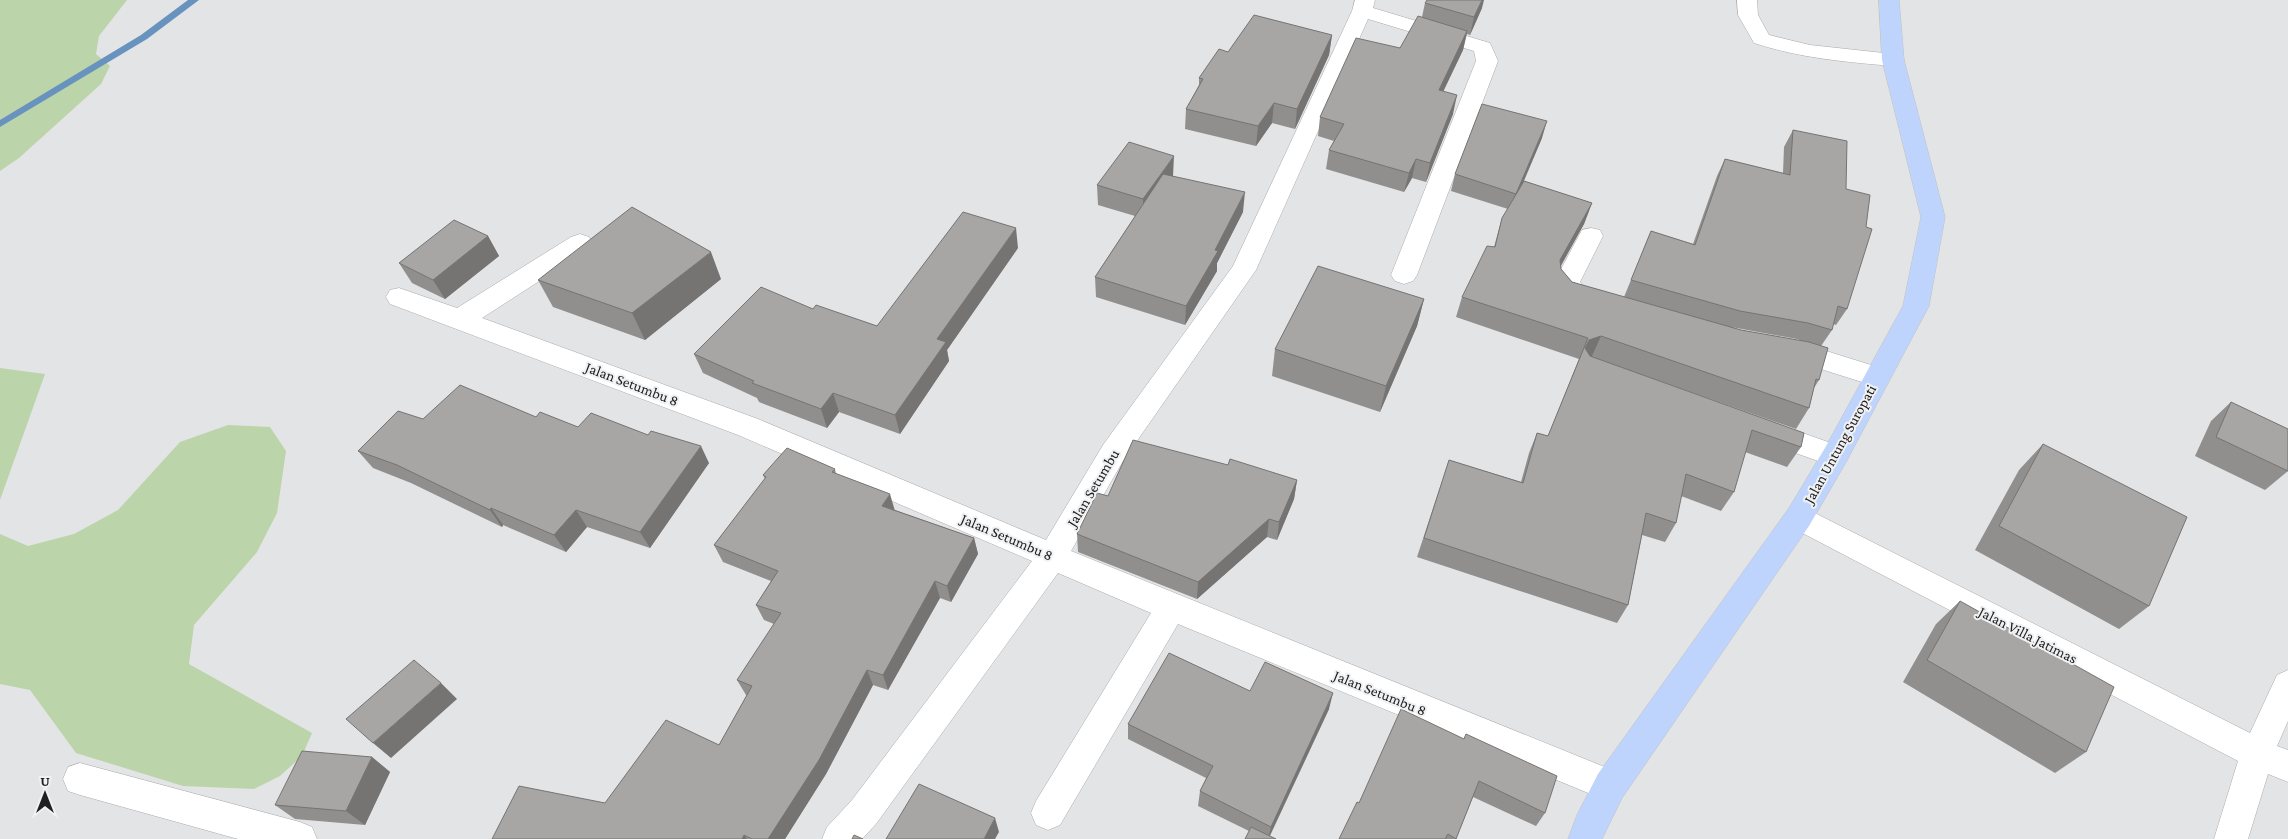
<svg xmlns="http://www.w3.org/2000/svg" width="2288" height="839" font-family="'Crimson Pro',serif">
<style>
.green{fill:#bcd4aa}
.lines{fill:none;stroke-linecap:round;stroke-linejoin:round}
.stream{fill:#6893be;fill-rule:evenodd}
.minor-casing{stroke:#aaaaad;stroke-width:1}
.major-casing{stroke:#c1c1c1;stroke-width:1}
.minor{fill:#fff;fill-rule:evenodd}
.major{fill:#bed4fd;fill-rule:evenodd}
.wall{fill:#908f8d;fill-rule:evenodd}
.shaded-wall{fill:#767473}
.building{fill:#a8a6a4;stroke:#767473}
.labels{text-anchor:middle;stroke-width:4;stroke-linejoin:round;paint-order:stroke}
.street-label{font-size:15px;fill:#202021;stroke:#f0f1f3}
</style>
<rect width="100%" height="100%" fill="#e3e4e6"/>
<path class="green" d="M0,0H127L99,36L96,54L110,66L101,84L19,158L0,171Z
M0,368L45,374L0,500Z
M228,425L270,427L286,451L277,513L257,552L194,625L189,664L312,733L302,756L280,776L254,789L183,786L76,753L30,690L0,684V534L28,546L74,534L118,510L180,442Z"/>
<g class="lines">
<path class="stream" d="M188,0H199L147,39L0,127V120L141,35Z"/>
<defs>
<path id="minor" d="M1355,0H1375L1373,8L1490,43L1498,61L1417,275L1413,281L1404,284L1395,281L1391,275L1476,61L1474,51L1368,19L1256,270L1123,461L1071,551L1622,774L1627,786L1622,798L1610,802L1178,624L1060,825L1048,830L1036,825L1031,813L1036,801L1151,613L1058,573L876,824L862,839H822L827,827L852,800L1032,561L738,435L390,304L386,297L390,290L399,288L457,308L571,237L580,234L589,237L592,243L589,249L482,318L758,419L1046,540L1103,445L1233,266L1352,11Z
M1737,0H1757L1758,15L1769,35L1810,45L1893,54L1901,55L1904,60L1901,65L1893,66C1846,62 1799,58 1754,43L1738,15Z
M1591,228L1600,230L1603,236L1580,282L1585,288L1601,292L1605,299L1601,306L1592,308L1564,299L1554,282L1582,230Z
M1788,339L1887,370L1891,377L1887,384L1878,387L1779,356L1775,349L1779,342Z
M1766,420L1845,448L1849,456L1845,464L1835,467L1756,439L1752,431L1756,423Z
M1799,505L2250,733L2277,675L2288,670V721L2277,746L2288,750V782L2268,774L2248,839H2214L2238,761L1789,526L1784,517L1789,508Z
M80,763L300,822L312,827L317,839H238L80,795L68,791L63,779L68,767Z"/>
<path id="major" d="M1879,0H1899L1904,60L1945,217L1929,306L1845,464L1809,526L1622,798L1602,839H1568L1577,815L1598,774L1789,508L1825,448L1903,306L1921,217L1882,60Z"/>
</defs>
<use href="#minor" class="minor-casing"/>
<use href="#major" class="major-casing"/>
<use href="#minor" class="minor"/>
<use href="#major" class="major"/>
</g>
<path class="wall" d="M1425,3L1482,8L1470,35L1467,34L1463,50L1443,91L1453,114L1426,182L1412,178L1404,192L1326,169L1329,150L1334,141L1318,136L1320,117L1400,48L1422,17Z
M1332,35L1329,55L1295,129L1272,123L1256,146L1185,129L1186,109L1199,85V78L1228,52Z
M1793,130L1846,189L1847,309L1836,325L1833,324L1832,330L1821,346L1819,380L1814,388L1809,408L1796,429L1591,357L1801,447L1787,467L1745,452L1734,492L1721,511L1681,496L1676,523L1665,542L1642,535L1628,605L1617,623L1417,557L1449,460L1521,482L1529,453L1537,433L1548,436L1579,359L1456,317L1462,297L1494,247L1502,218L1508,209L1451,191L1455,174L1542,138L1524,181L1592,203L1584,224L1561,266V269L1572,282L1624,297L1651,231L1693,244L1717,176L1725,159L1783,173L1784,147ZM1731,327L1797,339L1805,342L1741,330Z
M1173,176L1243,212L1217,263V271L1185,325L1096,297L1095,277L1135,216L1098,205L1097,185Z
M488,236L499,256L445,299L412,283L399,263Z
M1018,248L947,350L949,361L900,434L839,412L827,428L759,402L757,398L703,373L694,354L813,309L877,326Z
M721,279L645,340L553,307L538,280Z
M1424,299L1417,326L1380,412L1272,376L1275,349Z
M2231,402L2288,471L2265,490L2195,456L2211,421Z
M536,417L578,427L709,463L650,548L587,527L566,552L503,525L502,527L411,483L373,468L358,451L423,419Z
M2043,444L2149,606L2119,629L1975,550L2019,470Z
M1228,465L1297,480L1294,499L1277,540L1267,537L1197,599L1078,552L1077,534L1108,496Z
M835,469L836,474L895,510L974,538L978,554L951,602L940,598L888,690L873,685L826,774L785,839H492L605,803L719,745L747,695H746L737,680L774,624L764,620L756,605L771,581L723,562L714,545L765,479L763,475Z
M1960,601L2086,752L2055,773L1903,682L1936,624Z
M1250,691L1329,709L1270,836L1249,831L1198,806L1200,791L1206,778L1128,739V724Z
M1466,734L1545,813L1536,826L1473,797L1456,839H1339L1359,803L1464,739Z
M372,757L390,772L365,825L295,819L275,805Z"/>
<path class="shaded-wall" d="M1482,0H1484L1482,8L1470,35L1474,17Z
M1467,31L1463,50L1435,109L1439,90Z
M1332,35L1329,55L1295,129L1297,109Z
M1457,95L1453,114L1426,182L1430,163Z
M1274,103L1272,123L1256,146L1258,126Z
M1547,121L1542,138L1511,210L1516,194Z
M1174,156L1173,176L1143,219V199Z
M1416,159L1412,178L1404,192L1409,173Z
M1245,192L1243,212L1217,263V271L1185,325L1186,306Z
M1592,203L1584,224L1552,281L1560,260Z
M1016,228L1018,248L947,350L949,361L900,434L895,415L937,339Z
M488,236L499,256L445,299L433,280Z
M711,252L721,279L645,340L632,313Z
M1424,299L1417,326L1380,412L1386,386Z
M1601,336L1592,356L1580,360L1589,340Z
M833,393L839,412L827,428L821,409Z
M701,446L709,463L650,548L640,532Z
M1297,480L1294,499L1277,540L1279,522Z
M890,494L895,511L882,506Z
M491,508L503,525L502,527L490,510Z
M576,510L587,527L566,552L554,535Z
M1269,519L1267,537L1197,599L1198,582Z
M974,538L978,554L951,602L947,586Z
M935,581L940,598L888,690L883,675Z
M867,670L873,685L826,774L785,839H768Z
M441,683L457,699L391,758L373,743Z
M1333,693L1329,709L1268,839L1271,827Z
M372,757L390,772L365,825L346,811Z
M995,818L999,832L995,839H984Z
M744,835L747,839H742Z"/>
<path class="building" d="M1427,0H1482L1474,17L1425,3Z
M1254,15L1332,35L1297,109L1274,103L1258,126L1186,109L1203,79L1199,78L1219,49L1228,52Z
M1418,16L1467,31L1439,90L1457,95L1430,163L1416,159L1409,173L1329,150L1344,124L1320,117L1356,38L1400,48Z
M1482,104L1547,121L1516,194L1455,174Z
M1793,130L1847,141L1846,189L1870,195L1866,227L1872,229L1847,309L1838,306L1832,330L1808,323L1740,311L1631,280L1651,231L1695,245L1725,159L1790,175Z
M1129,142L1174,156L1143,199L1097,185Z
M1163,174L1245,192L1215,250L1218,251L1186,306L1095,277Z
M1524,181L1592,203L1560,260L1561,269L1572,282L1741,330L1809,342L1828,348L1819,380L1816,379L1809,408L1601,336L1589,340L1585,348L1590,356L1804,433L1801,447L1752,430L1734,492L1686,474L1676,523L1646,513L1628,605L1424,538L1449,460L1523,483L1537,433L1548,436L1588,338L1462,297L1487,246L1495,247L1502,218Z
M632,207L711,252L632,313L538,280Z
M963,212L1016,228L937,339L946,342L895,415L833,393L821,409L752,383L754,381L694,354L761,287L813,309L816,305L877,326Z
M454,220L488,236L433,280L399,263Z
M1318,266L1424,299L1386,386L1275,349Z
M460,385L536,417L540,412L578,427L591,413L648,435L651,431L701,446L640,532L576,510L554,535L491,508L490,510L397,465L358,451L398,411L423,419Z
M2231,402L2288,429V471L2216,437Z
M1133,440L1228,465L1230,459L1297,480L1279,522L1269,519L1198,582L1077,534L1097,493L1108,496Z
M2043,444L2187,517L2149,606L1999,526Z
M787,448L835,469L832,472L890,494L882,506L974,538L947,586L935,581L883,675L867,670L819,760L768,839H752L744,835L742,839H492L519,786L605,803L666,720L719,745L752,686L737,680L781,613L756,605L778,571L714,545L766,477L763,475Z
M1960,601L2114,687L2086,752L1927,660Z
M1169,653L1250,691L1265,662L1333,693L1271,827L1200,791L1213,766L1128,724Z
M414,660L441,683L373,743L346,719Z
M1401,709L1464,739L1466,734L1557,776L1545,813L1479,781L1456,839L1448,834L1445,839H1339L1357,802L1359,803Z
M302,751L372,757L346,811L275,805Z
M919,784L995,818L984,839H886Z
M1251,827L1276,839H1245Z
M854,835L863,839H852Z"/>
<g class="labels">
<g class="street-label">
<text transform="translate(632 384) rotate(21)" y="5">Jalan Setumbu 8</text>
<text transform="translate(1840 444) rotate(-61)" y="5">Jalan Untung Suropati</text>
<text transform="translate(1093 488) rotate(-59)" y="5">Jalan Setumbu</text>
<text transform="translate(1007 537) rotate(23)" y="5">Jalan Setumbu 8</text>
<text transform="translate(2028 635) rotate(27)" y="5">Jalan Villa Jatimas</text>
<text transform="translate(1380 693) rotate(22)" y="5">Jalan Setumbu 8</text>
</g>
</g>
<g transform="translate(45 794)" stroke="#f0f1f3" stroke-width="4" paint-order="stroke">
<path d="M0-4L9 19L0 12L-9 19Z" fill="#202021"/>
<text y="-8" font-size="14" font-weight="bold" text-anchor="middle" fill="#202021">U</text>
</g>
</svg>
